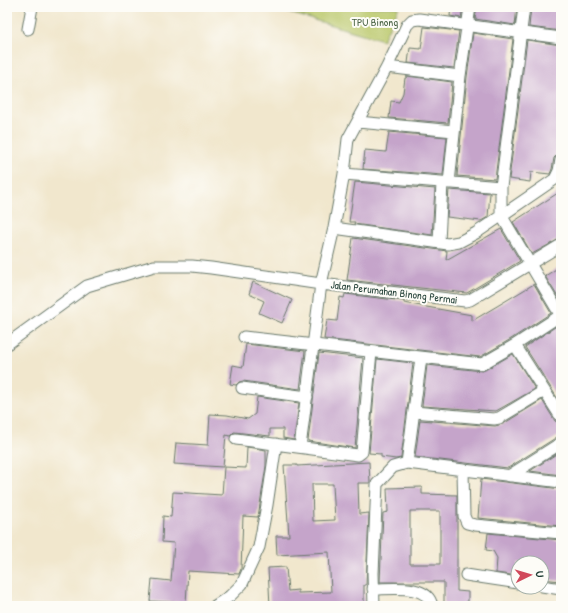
<svg xmlns="http://www.w3.org/2000/svg" width="568" height="613" font-family="'Patrick Hand',sans-serif">
<style>
.green{fill:#bac86a;stroke:#6c824f}
.building{fill:#c5a4ca;fill-rule:evenodd}
.lines{fill:none;stroke-linecap:round;stroke-linejoin:round}
.street-casing{stroke:#68786a;stroke-width:13}
.street{stroke:#fff;stroke-width:11}
.labels{text-anchor:middle;stroke-width:4;stroke-linejoin:round;paint-order:stroke}
.park-label{font-size:11px;fill:#466042;stroke:#fdfcf7}
.street-label{font-size:11px;fill:#1f3d34;stroke:#fdfcf7}
</style>
<rect width="100%" height="100%" fill="#fdfcf7"/>
<filter id="ink" filterUnits="userSpaceOnUse"><feTurbulence type="fractalNoise" baseFrequency=".025" numOctaves="2"/><feDisplacementMap in="SourceGraphic" scale="8" xChannelSelector="R" yChannelSelector="G"/><feConvolveMatrix kernelMatrix="1 2 1 2 8 2 1 2 1" color-interpolation-filters="sRGB"/></filter>
<filter id="wash" filterUnits="userSpaceOnUse"><feTurbulence type="fractalNoise" baseFrequency=".012" numOctaves="4" result="noise"/><feDisplacementMap in="SourceGraphic" scale="16" xChannelSelector="R" yChannelSelector="G"/><feGaussianBlur stdDeviation="0.9" result="paint"/><feColorMatrix in="noise" values="0 0 0 0 0 0 0 0 0 0 0 0 0 0 0 0 0 1.4 0 .05"/><feComposite in="paint" operator="in"/></filter>
<g filter="url(#wash)">
<rect width="100%" height="100%" fill="#f1e7cd"/>
<path class="green" d="M269,7H399L383,40Z"/>
<g id="blocks">
<path class="building" d="M451,7H463L461,18L450,16Z
M477,7H517L515,25L475,19Z
M531,7H561V31L529,27Z
M424,27L459,31L454,68L408,63L410,48L421,49Z
M473,33L513,39L495,179L457,176L467,77Z
M527,40L561,45V134L558,154L554,158L552,169L550,174L531,172L530,182L509,179Z
M407,76L452,82L448,123L389,118L391,101L399,102L403,93L405,78H406Z
M389,132L447,137L443,175L363,169L365,150L386,152Z
M355,182L435,189L432,235L354,224L355,222H349Z
M449,190L490,193L488,217L481,221L447,217Z
M561,191V238L532,254L513,222Z
M501,229L520,261L467,293L347,280L353,238L447,251L446,260Z
M561,266V302L545,276Z
M253,282L292,300L282,323L259,313L264,301L249,294Z
M534,284L551,313L511,339L480,357L324,339L327,320L337,321L340,297L344,298L345,294L404,301V303L472,315V321Z
M561,323V404L525,347Z
M246,344L305,351L300,389L243,381L239,382L236,385L230,384L233,365L243,367Z
M319,353L363,358L355,448L308,441Z
M513,354L535,389L496,411L422,406L427,365L482,371L485,370Z
M377,359L413,363L401,458L396,459L381,457V454L369,453Z
M257,397L299,403L294,440L283,438V429H270V436L234,432L230,436L226,435L223,467L174,464L176,443L208,445L210,414L227,415L248,419L255,414Z
M542,400L555,421L561,424V436L557,437L508,468L415,457L420,420L495,426L503,424Z
M247,447L266,450V466L258,517L243,516L241,569L239,574L188,571L186,603L150,601L152,579L171,581L174,543L162,542L163,516L171,517L173,492L222,495L224,467L246,468Z
M561,451V475L530,471Z
M369,462L370,483H358L359,514L369,513L366,585H364V604L270,606L268,568L286,567L288,591L298,590V593L331,592L329,552L277,555L276,536H289L284,465H297V466ZM312,484H333L335,520L313,521Z
M481,479L561,489V526L478,518Z
M422,487V494L457,495V591L468,592V602H466V606H444V582H380L383,513L388,512L387,488ZM410,511H440V564H410Z
M488,533L561,540V581L542,579V563H518V576L496,573L497,558L493,551L486,550Z"/>
</g>
</g>
<g filter="url(#ink)">
<use href="#blocks" fill-opacity="0" stroke="#68786a" stroke-width="1"/>
<g class="lines">
<defs>
<path id="street" d="M524,7L501,187V215L561,316
M28,29L32,7
M387,67L460,76
M358,122L454,131
M344,174L501,187
M449,183L460,76L470,7
M334,228L448,244L459,242L476,233L555,179L559,171L561,160
M439,242L442,183
M244,337L482,364L515,345L561,315
M7,344L87,286L154,266H192L211,268L321,284L465,301L470,300L561,245
M515,345L561,417
M242,388L307,397
M414,412L494,419L499,418L544,391
M236,439L358,455L362,452L371,352
M300,447L321,284L334,228L344,174L348,139L387,67L407,25L412,20L419,19L561,38
M407,463L421,358
M463,470L464,516L467,523L475,525L561,533
M509,476L561,443
M466,575L518,583
M542,586L561,589
M373,589C391,589 428,583 432,606
M215,606L230,596L242,584L259,547L267,505L276,444
M374,606L373,573L377,484L393,467L407,463L561,482"/>
</defs>
<use href="#street" class="street-casing"/>
<use href="#street" class="street"/>
</g>
</g>
<g class="labels">
<g class="park-label">
<text x="375" y="26">TPU Binong</text>
</g>
<g class="street-label">
<text transform="translate(394 292) rotate(7)" y="4">Jalan Perumahan Binong Permai</text>
</g>
</g>
<rect width="568" height="613" fill="none" stroke="#fdfcf7" stroke-width="24"/>
<g transform="translate(530 575) rotate(85)"><circle r="19" fill="#fdfcf7" stroke="#a4b0a9"/>
<path d="M0-3L7 15L0 10L-7 15Z" fill="#d1495b"/>
<text y="-6" font-size="11" font-weight="bold" text-anchor="middle" fill="#1f3d34">U</text>
</g>
</svg>
